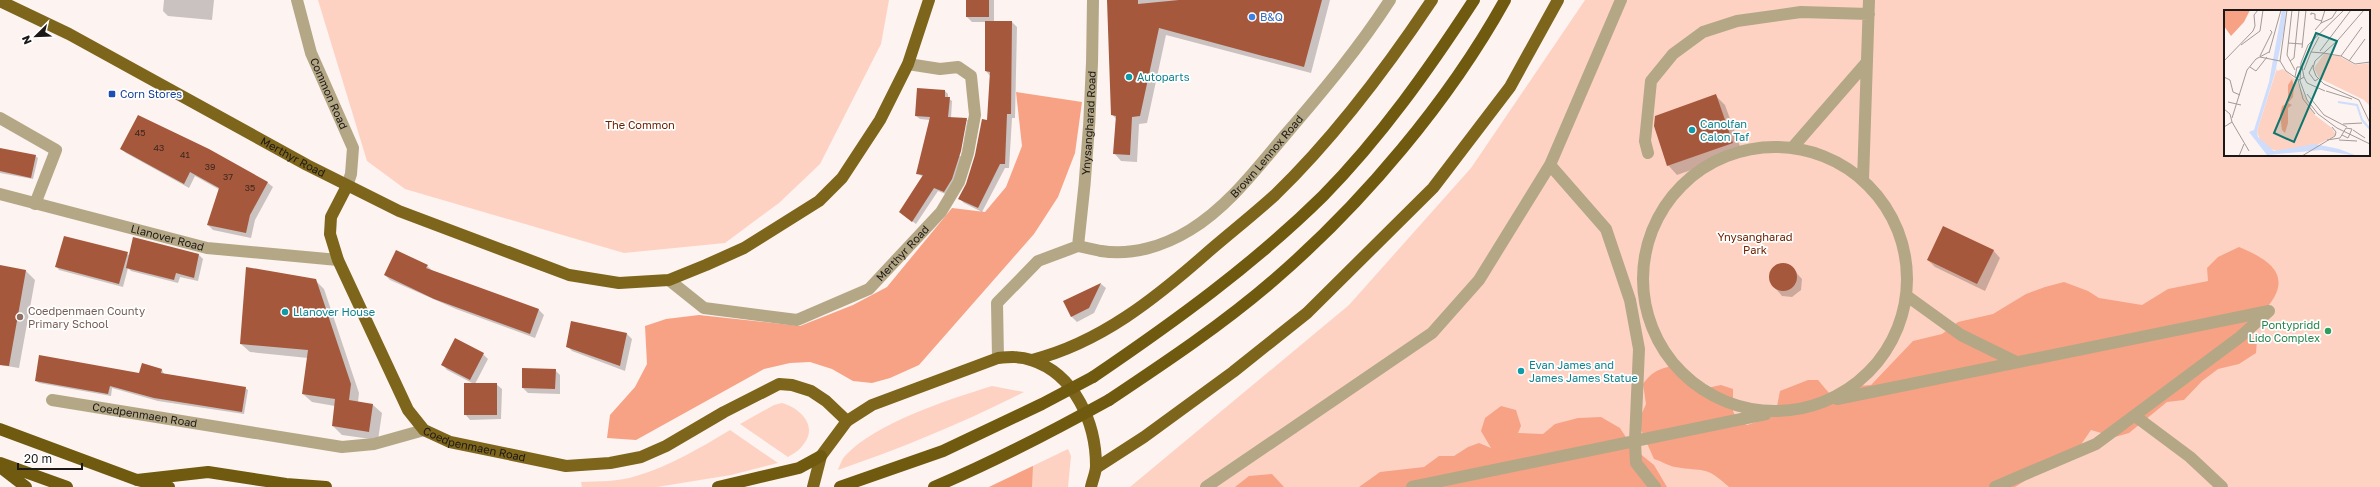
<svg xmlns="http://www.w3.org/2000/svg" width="2380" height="487" font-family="'Golos Text',sans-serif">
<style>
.green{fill:#fed2c3;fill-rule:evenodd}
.forest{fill:#f7a284}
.shadow{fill:#0003;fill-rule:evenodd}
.building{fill:#a5583b}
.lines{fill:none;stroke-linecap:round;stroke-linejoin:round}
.service{stroke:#b4a785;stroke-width:12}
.minor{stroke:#b4a785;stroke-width:12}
.primary{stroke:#7d651c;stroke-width:12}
.trunk{stroke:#705a10;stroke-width:12}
.trunk-bridge{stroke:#705a10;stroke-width:12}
.shop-dot{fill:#3f7fe0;stroke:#fff;stroke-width:1.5}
.culture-dot{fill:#0f9aa8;stroke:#fff;stroke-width:1.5}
.transit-dot{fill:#1a4fb4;stroke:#fff;stroke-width:1.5}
.education-dot{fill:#8d6e63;stroke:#fff;stroke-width:1.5}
.leisure-dot{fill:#2e9e5b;stroke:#fff;stroke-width:1.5}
.labels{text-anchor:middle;stroke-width:3.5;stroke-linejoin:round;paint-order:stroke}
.number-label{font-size:9px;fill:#3e2820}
.shop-label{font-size:11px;fill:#366cbe;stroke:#fff;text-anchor:start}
.culture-label{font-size:11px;fill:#0d838f;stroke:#fff;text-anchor:start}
.street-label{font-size:11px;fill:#1b1817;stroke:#fff}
.transit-label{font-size:11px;fill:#164399;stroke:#fff;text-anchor:start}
.park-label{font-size:11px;fill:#6c2201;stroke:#fff}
.education-label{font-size:11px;fill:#785e54;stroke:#fff;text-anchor:start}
.leisure-label{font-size:11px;fill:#27864d;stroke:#fff;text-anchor:end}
.inset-river{fill:none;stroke:#cdddfb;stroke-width:2}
.inset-road{fill:none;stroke:#a39b99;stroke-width:1}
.view{fill:#0f766e;fill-opacity:0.15;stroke:#0f766e;stroke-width:2}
.inset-edge{fill:none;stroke:#1b1817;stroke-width:2}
</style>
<rect width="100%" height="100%" fill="#fdf3f0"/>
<path class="green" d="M318,0H889L881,44L820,164L779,203L725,243L624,253L405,189L367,161Z
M1585,0H2380V487H1130L1349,305L1471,168ZM2225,11H2369V155H2225Z
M992,386L1024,392C963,423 902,448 838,470C840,465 842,459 845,456C875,423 950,399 992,386Z
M782,403C800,408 819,426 803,445C800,450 793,454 788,457L740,424L774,405Z
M730,430L778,463L731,475L657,487H582L581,482C599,481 618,482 636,476C670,466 700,448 730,430Z
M1068,449L1071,456L1068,487H989Z"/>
<path class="forest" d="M1016,92L1082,102L1075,153L1058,197L1034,234L919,365L890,378L872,383L853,381L832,369L810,362L790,363L764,369L636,440L607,438L610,415L635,387L647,364L645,326L666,319L699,315L800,326L853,305L887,287L952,208L985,212L1006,187L1022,146Z
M2239,247C2265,258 2294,273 2269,305C2259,318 2255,320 2249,336L2257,340L2256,353L2239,364L2218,369L2202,381L2184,400L2167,402L2129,433L2115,437L2091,430L2080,446L2015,487H1729C1705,465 1704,472 1675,467C1668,466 1662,461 1654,459L1641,430L1639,420L1646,404L1643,384C1652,372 1657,370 1671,366L1698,390L1721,385L1733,389V411L1737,420L1747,425L1775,416L1780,391L1808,380H1818L1829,393L1843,387L1871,385L1913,341L1942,334L1958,322L1993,314L2026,294L2045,287L2064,282L2088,291L2099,298L2142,305L2168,289L2208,281L2207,268L2218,257Z
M1501,406L1516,410L1521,426L1518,433L1543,434L1555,424L1578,418L1601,417L1620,428L1633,448L1654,465L1667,487H1359L1380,472L1424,467L1439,456H1454L1468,447L1479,443L1491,448L1481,431L1485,418Z
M1033,466L1032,487H989Z
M1272,474L1284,487H1235L1249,476Z"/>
<path class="shadow" d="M164,0H214L212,20L168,16L163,11Z
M967,0H994V22H1012L1017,27L1015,118H1012L1009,168H1005L982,212L964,203L959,198L967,185L988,121L990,76L986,71V22H972L967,17Z
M1108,0H1330L1311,73L1166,35L1147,123L1139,124L1137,162L1121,161L1114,153L1116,119L1112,114Z
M945,91L948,94V98L952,101L951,118L966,119L970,122L955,182L948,195L938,191L916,224L900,212L923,177L917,173L930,120L920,119L916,116ZM965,121H967L961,156H959Z
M1716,96L1725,105L1742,152L1677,175L1668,165Z
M0,149L35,156L38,158L33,179L0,173Z
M121,149L208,150L268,183L273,187L255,220L251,238L213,230L208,225L220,190L195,176L189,188L126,153Z
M65,237L130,255L134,238L199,255L203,259L198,281L180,277L178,283L131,271L128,268L123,287L59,270L56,266Z
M1993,250L2000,258L1985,291L1935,267L1928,260Z
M1779,264L1789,265L1802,279L1801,290L1792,297L1782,296L1770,282L1771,270Z
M0,266L26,271L35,280L19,368L0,365Z
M427,266L433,271L539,310L544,315L535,338L456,309L390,280L385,275Z
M315,280L324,289L359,393L358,402L373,405L382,413L378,440L342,435L333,426L335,406L312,402L303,394L308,358L250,352L241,344Z
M1101,284L1106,288L1094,313L1077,322L1072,317L1064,301Z
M627,334L632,339L625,371L572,351L567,346Z
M483,354L488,359L475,384H496L502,389L501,419L470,420L465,414L474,384L447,370L442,364Z
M142,365L162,370L164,374L245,388L248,390L244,414L158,401L112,388L111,396L39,383L36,381L140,374Z
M555,370L560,375V394L528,393L523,388Z"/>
<path class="building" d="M966,0H989V17H966Z
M1107,0H1138V4L1179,0H1322L1304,67L1159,28L1140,116L1132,117L1130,155L1113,154L1116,116L1111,115Z
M985,21H1012L1011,114H1007L1005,164H1000L978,208L958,199L966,184L975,155L982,119L987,120L990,72L985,71Z
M917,88L945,90V97H950L948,117L967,118L961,151L952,179L944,192L934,188L912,222L899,212L923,175L916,174L930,117L915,116Z
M1716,94L1733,143L1667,166L1654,126L1655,116Z
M138,115L209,149L268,182L250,215L246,233L207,225L219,188L190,172L184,184L120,149Z
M0,148L36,155L31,178L0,171Z
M1943,226L1994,250L1977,284L1927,260Z
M64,236L128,252L119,284L55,267Z
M133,237L199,254L194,278L176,273L174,280L126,268Z
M396,250L428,265L426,268L539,309L530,334L434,299L384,275Z
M1769 277a14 14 0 1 1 28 0a14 14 0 1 1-28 0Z
M0,265L26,270L9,366L0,365Z
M246,267L316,279L351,384L349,400L373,404L369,432L332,426L335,399L302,394L308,350L240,344Z
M1101,283L1089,308L1071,317L1063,301Z
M571,321L627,333L620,366L566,347Z
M455,338L484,353L470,380L441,365Z
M39,355L139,373L142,363L162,369L161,373L246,387L242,412L154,398L110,386L108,394L35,381Z
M522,368L556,369L555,389L522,388Z
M464,383H497V415H464Z"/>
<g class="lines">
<path class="service" d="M0,118L56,150L35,204
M1793,147L1867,62
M1643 279a132 132 0 1 1 264 0a132 132 0 1 1-264 0Z
M1648,153L1645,141L1651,81L1673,54L1703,32L1737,21L1801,12L1869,14
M1550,165L1606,229L1630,300L1639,349L1635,441L1636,463L1655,487
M1863,180L1869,0
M1078,246L1101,251
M1907,296L1961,335L2016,362
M1837,399L2269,311
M2135,416L2190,457L2222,487
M1206,487L1432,333L1479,280L1550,165L1621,0
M1412,487L1766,414
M1995,487L2096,444L2240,337L2269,311"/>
<g class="minor">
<path id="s1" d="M297,0L311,53L353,148L351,174L347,186"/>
<path id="s2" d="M0,194L207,248L338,260"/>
<path id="s3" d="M1101,251C1132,256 1164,246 1190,230C1229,206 1257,168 1286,134C1323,91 1359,48 1390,0"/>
<path id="s4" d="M669,280L704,308L797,320L869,289L941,212L959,182L968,153L975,115L971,76L958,67L940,69L908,64"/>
<path id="s5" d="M998,358L997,303L1038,261L1078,246C1088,164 1093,83 1093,0"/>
<path id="s6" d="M52,400L342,447L374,444L424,430"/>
</g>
<g class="primary">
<path id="s7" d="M0,1L69,34L307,165L399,211L569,275L619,283L669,280L706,265L744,248L819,201L842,178L880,120L908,64L929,0"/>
<path id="s8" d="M347,186L331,217L330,234L338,260L408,410L424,430L450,442L566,466L610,463L641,457L666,446L724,412L779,384L792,385L811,391L826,401L847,421"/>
<path d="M1032,360C1100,343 1156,298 1208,252C1230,233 1253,215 1275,195C1335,137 1386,69 1432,0"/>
<path d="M1096,468L1144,437L1233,372L1307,313L1433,188L1510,87L1558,0"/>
<path d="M813,487L821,456L847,421L872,405L998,358C1009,357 1020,356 1031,360C1075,374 1096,423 1096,466C1096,473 1092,481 1091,487"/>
</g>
<path class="trunk" d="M1093,377C1174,322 1253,265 1323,196C1381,137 1429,69 1474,0
M1109,400C1166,362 1223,324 1275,279C1363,203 1449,101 1505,0
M0,429L137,480L169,487
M0,463L67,487
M0,467L26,487
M137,480L208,472L286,484L326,487
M718,487L799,468L821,456"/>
<path class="trunk-bridge" d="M840,487L943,451L1042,404L1093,377
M934,487C994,462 1051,432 1109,400"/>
</g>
<circle class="shop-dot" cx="1252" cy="17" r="4"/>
<g class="culture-dot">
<circle cx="1129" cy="77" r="4"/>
<circle cx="1692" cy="130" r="4"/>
<circle cx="285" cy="312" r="4"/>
<circle cx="1521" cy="371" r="4"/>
</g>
<rect class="transit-dot" x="108" y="90" width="8" height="8" rx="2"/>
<circle class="education-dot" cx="20" cy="317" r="4"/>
<circle class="leisure-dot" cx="2328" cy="331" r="4"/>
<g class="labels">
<g class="number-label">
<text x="140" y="136">45</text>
<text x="159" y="151">43</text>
<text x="185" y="158">41</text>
<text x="210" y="170">39</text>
<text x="228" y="180">37</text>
<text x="250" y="191">35</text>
</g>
<g class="shop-label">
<text x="1260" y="21">B&amp;Q</text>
</g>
<g class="culture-label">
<text x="1137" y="81">Autoparts</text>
<text x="1700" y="128">Canolfan<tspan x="1700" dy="13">Calon Taf</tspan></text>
<text x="293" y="316">Llanover House</text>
<text x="1529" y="369">Evan James and<tspan x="1529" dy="13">James James Statue</tspan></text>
</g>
<g class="street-label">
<text dy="4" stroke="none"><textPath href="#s1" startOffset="99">Common Road</textPath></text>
<text dy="4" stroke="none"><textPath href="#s5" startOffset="280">Ynysangharad Road</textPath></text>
<text dy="4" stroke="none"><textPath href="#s3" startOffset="200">Brown Lennox Road</textPath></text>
<text dy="4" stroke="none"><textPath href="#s7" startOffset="332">Merthyr Road</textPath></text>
<text dy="4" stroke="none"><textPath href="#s2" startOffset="173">Llanover Road</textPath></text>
<text dy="4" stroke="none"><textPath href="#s4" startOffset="266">Merthyr Road</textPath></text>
<text dy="4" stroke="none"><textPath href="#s6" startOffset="94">Coedpenmaen Road</textPath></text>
<text dy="4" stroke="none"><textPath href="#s8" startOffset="323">Coedpenmaen Road</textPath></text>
</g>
<g class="transit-label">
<text x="120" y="98">Corn Stores</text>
</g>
<g class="park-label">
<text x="640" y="129">The Common</text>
<text x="1755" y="241">Ynysangharad<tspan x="1755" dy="13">Park</tspan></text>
</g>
<g class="education-label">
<text x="28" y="315">Coedpenmaen County<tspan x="28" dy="13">Primary School</tspan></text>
</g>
<g class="leisure-label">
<text x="2320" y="329">Pontypridd<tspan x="2320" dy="13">Lido Complex</tspan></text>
</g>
</g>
<g transform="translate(2224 10)">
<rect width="146" height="146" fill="#fdf3f0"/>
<path d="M100,44L115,46L131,55L146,53V96L140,90L95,68L90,58ZM53,58V61L59,59L72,70L91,105L108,118L112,125L93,135L53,141L44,138L36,130L33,121Z" fill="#fed2c3"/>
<path d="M0,0H26L20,12L7,26L0,16ZM68,69L70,76L69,87L64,93L68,95L64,98V113L61,123L58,120L56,105L58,96L64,93V75Z" fill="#f7a284"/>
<path d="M58,0H62L60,19L51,63L33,121L34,127L50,141L91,134L115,139L133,146L97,140L43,145L25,122L30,120L45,72Z" fill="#cdddfb"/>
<path class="inset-river" d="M114,92L133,95L138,110L146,119"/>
<path class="inset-road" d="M68,0L63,45L71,60M120,0L84,35L77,53L76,71L83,90L94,104L113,118L146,134M140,0L114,30L91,51L89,58L92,66L100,74L135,90L146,113M87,5V3L91,4V9L98,11M97,13L108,8L113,0M91,20L97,13L101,0M64,33L78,34M17,35L36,21L39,0M78,38L82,0M96,41L127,0M87,42L95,27M45,43L57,0M99,43L117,46L131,54L146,52M36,46L48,22L46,20M117,46L138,17M36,47L56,51L62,61L75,70L80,67L78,57H73L71,67M0,51L29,21L31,16L30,5L34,0M56,51L63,0M66,51L70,48L75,0M125,51L141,29M89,55L85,63L91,71L94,69M26,57L32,61L43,47M80,60L87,42L99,43M0,67L6,70L9,82L16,85M80,67L83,73L101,81M74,70L79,89L91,104M102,81L128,89M83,84L100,105L123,117M4,92L17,95M0,99L6,104L8,112L0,117M8,108L23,60L32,49L45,42M8,112L25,141M119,114L138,113M129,120L141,128M103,130L116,128L122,118L128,119L124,128L118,125M115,130L133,131M15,146L20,134M78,146L111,126L112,122L108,117"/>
<path class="view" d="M92,23L113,31L70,132L50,123Z"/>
<rect width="146" height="146" class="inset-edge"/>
</g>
<g transform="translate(36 36) rotate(247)" stroke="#ffffff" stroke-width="3" paint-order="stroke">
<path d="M0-3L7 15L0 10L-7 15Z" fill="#1b1817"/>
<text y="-6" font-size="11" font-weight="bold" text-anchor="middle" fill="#1b1817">N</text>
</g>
<path d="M18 463v6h64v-6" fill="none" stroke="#1b1817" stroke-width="2"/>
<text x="24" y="463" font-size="12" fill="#1b1817" stroke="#ffffff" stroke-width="3" paint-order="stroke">20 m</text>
</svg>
